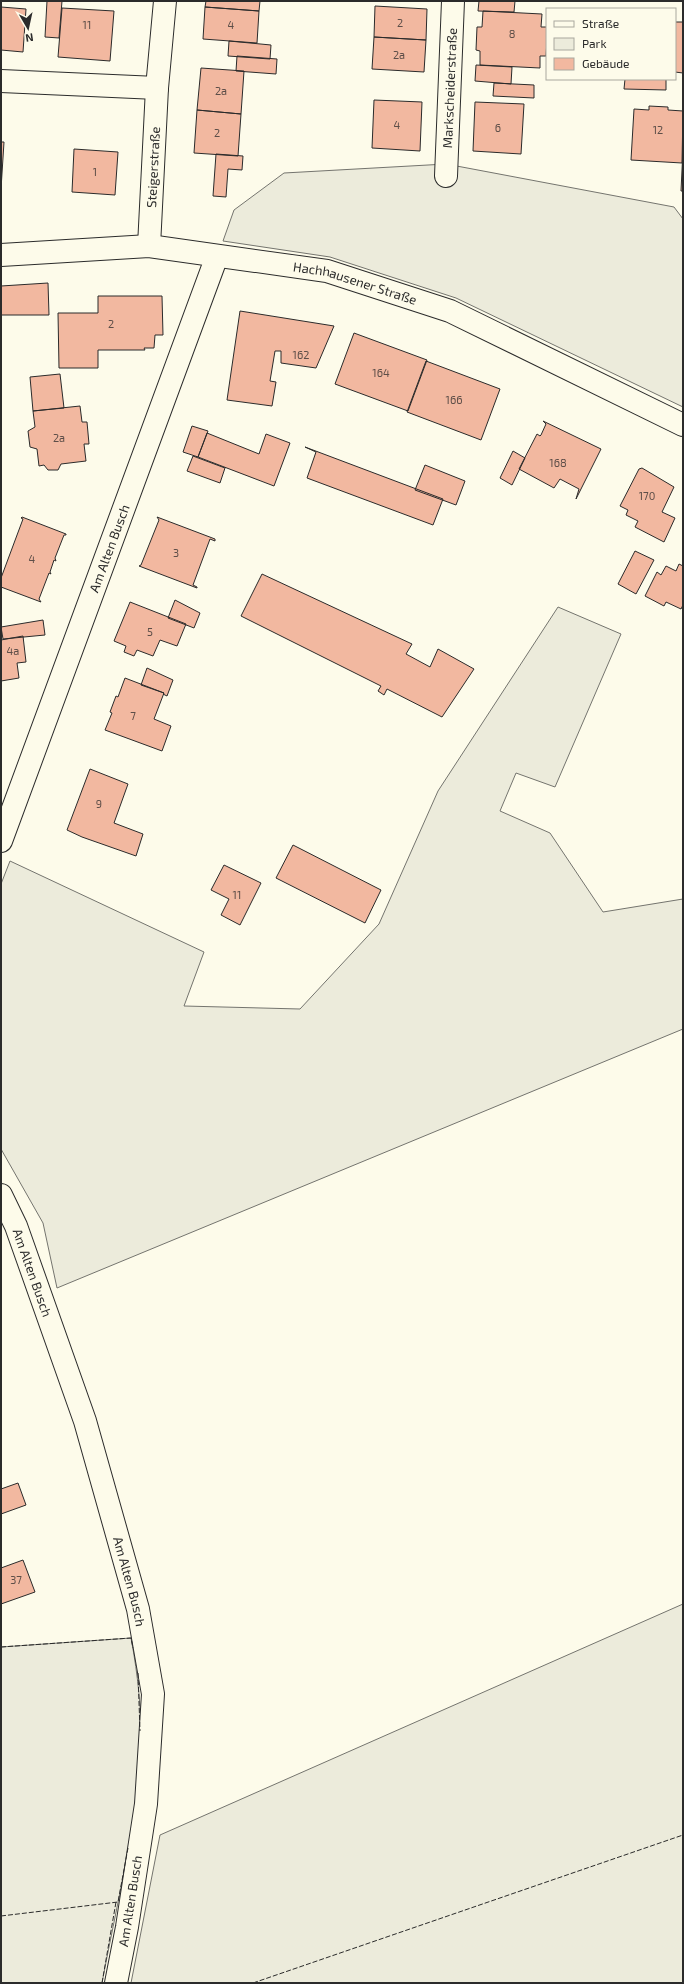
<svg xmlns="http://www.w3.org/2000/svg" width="684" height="1984" font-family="'Exo 2',sans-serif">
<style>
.green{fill:#ecebdb;stroke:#74746e}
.building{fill:#f2b8a0;stroke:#2b2b2b}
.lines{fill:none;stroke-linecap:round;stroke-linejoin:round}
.minor-casing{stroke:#2b2b2b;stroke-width:24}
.minor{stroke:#fdfbea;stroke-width:22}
.fence{stroke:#2b2b2b;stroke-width:1;stroke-dasharray:5 2;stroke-linecap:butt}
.labels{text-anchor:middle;stroke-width:3;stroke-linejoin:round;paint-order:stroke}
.number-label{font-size:11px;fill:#5d4e48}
.street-label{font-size:13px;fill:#2b2b2b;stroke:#fdfbea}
</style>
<rect width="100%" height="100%" fill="#fdfbea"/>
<path class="green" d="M446,164L674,207L683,219V407L456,298L330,257L223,241L234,210L284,173Z
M558,607L621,634L555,787L516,773L500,811L550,833L603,912L683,899V1029L57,1288L43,1223L1,1149V884L10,861L204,952L184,1006L300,1009L379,924L438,791Z
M683,1604V1983H131L160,1835Z
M131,1638C138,1675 143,1718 140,1756C135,1832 116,1908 102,1983H1V1647Z"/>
<path class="building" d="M47,1H62L59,38L45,37Z
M206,1H260L259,11L205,7Z
M479,1H515L514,12L478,11Z
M375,6L427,9L426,40L374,37Z
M1,7L26,9L23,52L1,50Z
M205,7L259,11L257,43L203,39Z
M62,8L114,11L110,61L58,57Z
M483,11L542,14L541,27H547V40L546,56H540V68L480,65V51L476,50L477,27H482Z
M675,22H683V73L675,72Z
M374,37L426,40L424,72L372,69Z
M229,41L271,45L270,59L228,56Z
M237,56L277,59L276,74L236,71Z
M476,65L512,67L511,84L475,81Z
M201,68L244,71L241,114L197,110Z
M625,79H666V90L624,89Z
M494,83L534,85V98L493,96Z
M374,100L422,102L420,151L372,148Z
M475,102L524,104L521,154L473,151Z
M649,106L668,107V110L683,111L682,163L631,160L634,109L649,110Z
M197,110L241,114L238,156L194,153Z
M1,142H4L1,189Z
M74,149L118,152L115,195L72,192Z
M683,149V191H681Z
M216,154L243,156L242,170L228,169L226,197L213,196Z
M48,283L49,315H1V286Z
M98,296H162L163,335H155L154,348H144L145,350H98V368H59L58,313H98Z
M240,311L334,326L316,368L281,363V351H275L270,381L276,382L272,406L227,400Z
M354,333L427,360L408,411L335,384Z
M426,361L500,389L481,440L407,412Z
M60,374L64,408L33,411L30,377Z
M80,406L82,422H87L89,444H84L86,461L61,464L58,470H48L44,465L39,466L37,449L30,447L28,431L35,427L33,411Z
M543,421L601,449L576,499L579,489L560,479L554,488L519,469L537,434L540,436L541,435L546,424Z
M192,426L208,431L198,457L183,452Z
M207,433L259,454L266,434L290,443L274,486L198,457Z
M305,447L443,499L433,525L307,478L316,452Z
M513,451L525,458L512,485L500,478Z
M193,456L225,468L220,483L187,471Z
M425,465L465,481L456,505L415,490Z
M642,468L674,487L662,512L675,518L664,542L635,527L638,521L626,515L628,510L620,506L639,469Z
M22,517L66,534V535H64L55,558L56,561L54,560L50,572L51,574L49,573L39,599L41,602L1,587V578L23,519L21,518Z
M157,517L215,539V541L210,539L193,585L197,587V588L139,566L141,565L159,520Z
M635,551L654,560L636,594L618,584Z
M679,564L683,566V605L681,609L666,602L664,606L645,596L657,572L661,575L666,566L676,571Z
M262,574L412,644L406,654L430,667L438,649L474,669L442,717L387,689L384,695L378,691L381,686L241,616Z
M175,600L200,613L194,628L168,618Z
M130,602L186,624L177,646L160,640L153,656L137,650L134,656L124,652L126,646L114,641Z
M43,620L45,635L3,639L1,627Z
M23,636L26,662L17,663L19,678L1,681V640Z
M147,668L173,680L167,696L163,694L164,693L141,685Z
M125,678L164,693L154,719L171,726L162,751L105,730L112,713L110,712L116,696L118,697Z
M90,769L128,784L114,823L143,834L136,856L82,837L67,830Z
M293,845L381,890L365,923L276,878Z
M224,865L261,883L240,925L221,915L229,899L211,890Z
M18,1483L26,1505L1,1514V1489Z
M23,1560L35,1592L1,1604V1568Z"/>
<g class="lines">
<defs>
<g id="minor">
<path d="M1,81L157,88"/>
<path id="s1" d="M446,176L453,1"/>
<path id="s2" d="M149,246L157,88L165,1"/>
<path id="s3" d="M1,255L149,246L327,271L450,311L683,425"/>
<path id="s4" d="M1,841L217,256"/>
<path id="s5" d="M1,1195L16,1226L85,1421L138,1609L153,1694L146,1804L127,1927L116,1983"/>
</g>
</defs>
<use href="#minor" class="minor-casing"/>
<use href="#minor" class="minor"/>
<path class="fence" d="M1,1647L131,1638L133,1648
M138,1673L140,1731
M1,1916L118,1902L128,1848
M102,1983L116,1902
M253,1983L683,1835"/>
</g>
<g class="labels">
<g class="number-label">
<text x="400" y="27">2</text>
<text x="87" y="29">11</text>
<text x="231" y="29">4</text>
<text x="512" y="38">8</text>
<text x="399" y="59">2a</text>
<text x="221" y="95">2a</text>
<text x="397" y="129">4</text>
<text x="498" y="132">6</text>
<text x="658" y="134">12</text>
<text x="217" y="137">2</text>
<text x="95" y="176">1</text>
<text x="111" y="328">2</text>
<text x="301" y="359">162</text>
<text x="381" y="377">164</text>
<text x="454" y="404">166</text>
<text x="59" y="442">2a</text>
<text x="558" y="467">168</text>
<text x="647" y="500">170</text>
<text x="176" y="557">3</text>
<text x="32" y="563">4</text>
<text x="150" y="636">5</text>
<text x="13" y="655">4a</text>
<text x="133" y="720">7</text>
<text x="99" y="808">9</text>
<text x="237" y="899">11</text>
<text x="16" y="1584">37</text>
</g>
<g class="street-label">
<text dy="5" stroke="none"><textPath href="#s1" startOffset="88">Markscheiderstraße</textPath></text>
<text dy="5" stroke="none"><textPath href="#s2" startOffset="79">Steigerstraße</textPath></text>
<text dy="5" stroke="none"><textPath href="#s3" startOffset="358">Hachhausener Straße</textPath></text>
<text dy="5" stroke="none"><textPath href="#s4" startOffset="312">Am Alten Busch</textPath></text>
<text dy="5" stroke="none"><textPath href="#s5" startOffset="84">Am Alten Busch</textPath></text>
<text dy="5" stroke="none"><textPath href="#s5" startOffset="408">Am Alten Busch</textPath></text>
<text transform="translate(130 1901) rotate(-81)" y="5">Am Alten Busch</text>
</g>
</g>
<rect width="684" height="1984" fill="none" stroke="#2b2b2b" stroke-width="4"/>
<rect x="546" y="8" width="130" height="72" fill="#fdfbea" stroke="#a9a89e"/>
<rect x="554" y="21" width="20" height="6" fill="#fdfbea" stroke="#a9a89e"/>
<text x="582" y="28" font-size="12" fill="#2b2b2b">Straße</text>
<rect x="554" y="38" width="20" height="12" fill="#ecebdb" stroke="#a9a89e"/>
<text x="582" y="48" font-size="12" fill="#2b2b2b">Park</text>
<rect x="554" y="58" width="20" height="12" fill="#f2b8a0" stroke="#a9a89e"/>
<text x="582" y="68" font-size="12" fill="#2b2b2b">Gebäude</text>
<g transform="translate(28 28) rotate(171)" stroke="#fdfbea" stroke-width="3" paint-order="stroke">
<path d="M0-3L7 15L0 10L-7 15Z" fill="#2b2b2b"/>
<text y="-6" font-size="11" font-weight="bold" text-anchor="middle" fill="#2b2b2b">N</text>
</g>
</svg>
